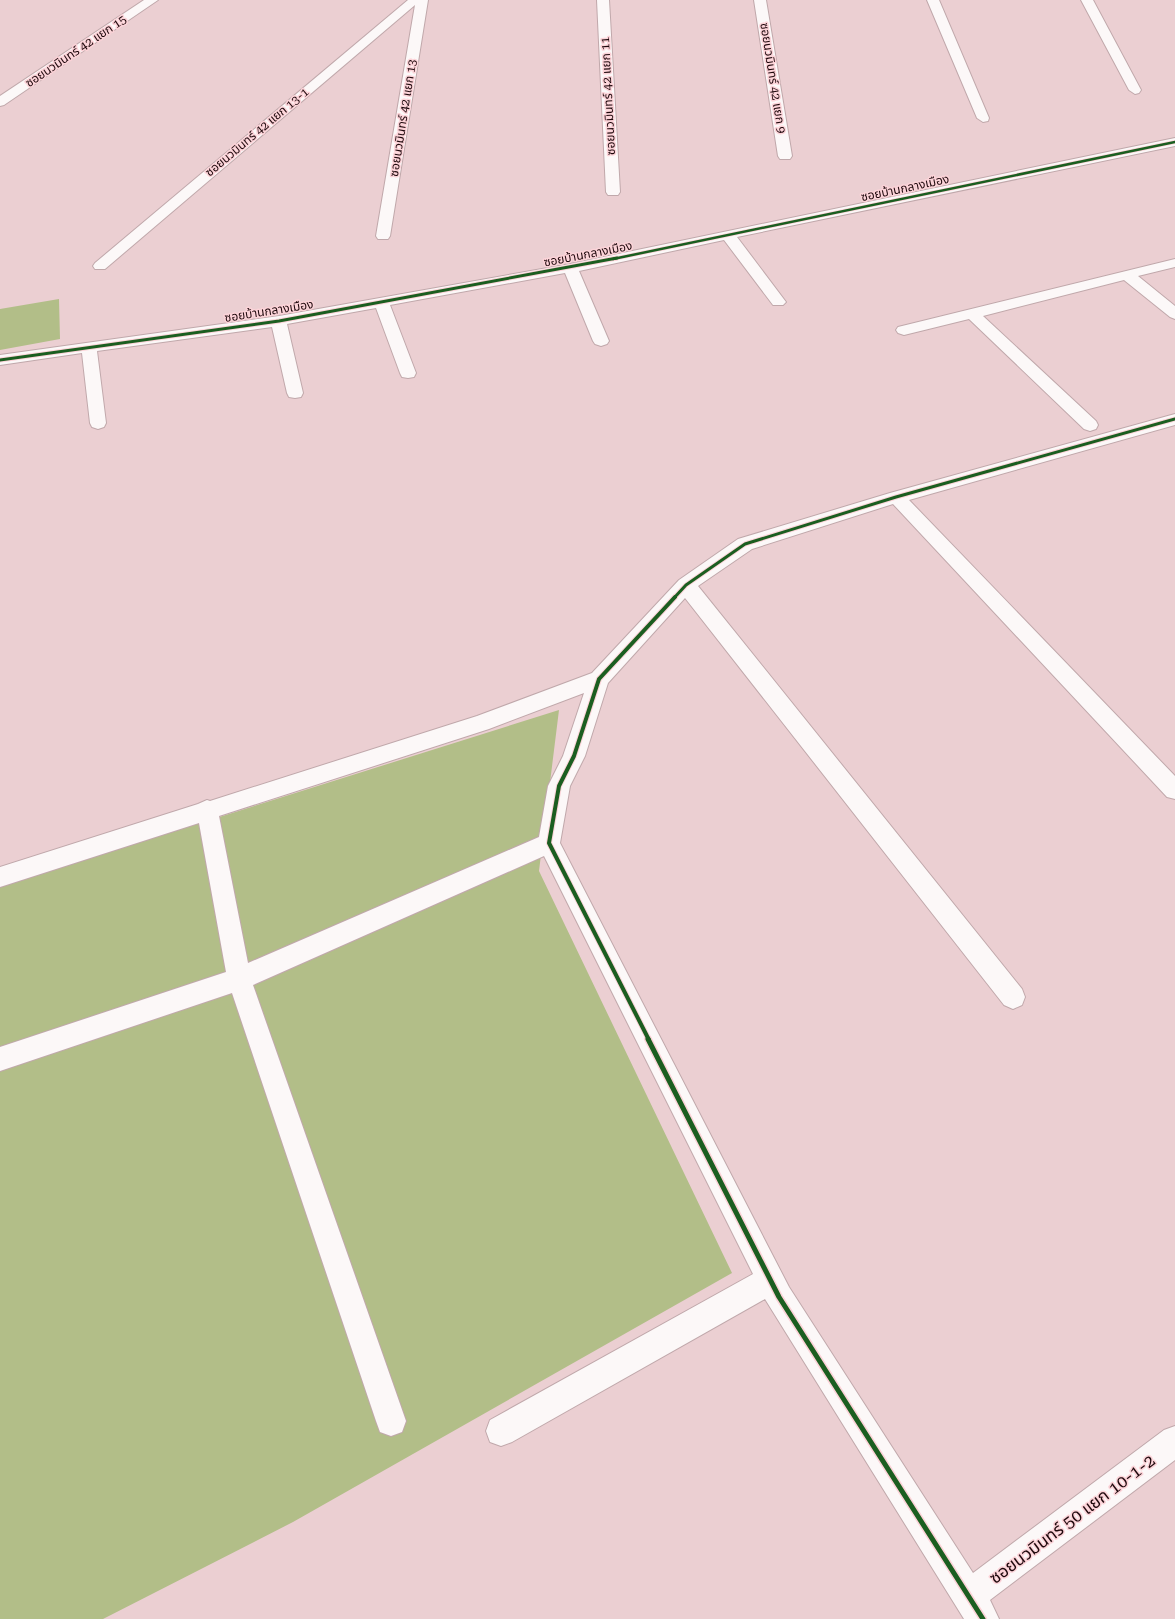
<svg xmlns="http://www.w3.org/2000/svg" width="1175" height="1619" font-family="'Roboto Serif','Noto Sans Thai',serif">
<style>
.green{fill:#b2be88}
.lines{fill:none;stroke-linecap:round;stroke-linejoin:round}
.minor-casing{stroke:#c0a8ab;stroke-width:2}
.minor{fill:#fcf8f8;fill-rule:evenodd}
.cycleway-far3-casing{stroke:#fcd3d8;stroke-width:4}
.cycleway-far2-casing{stroke:#fcd3d8;stroke-width:5}
.cycleway-far1-casing{stroke:#fcd3d8;stroke-width:6}
.cycleway-casing{stroke:#fcd3d8;stroke-width:8}
.cycleway-far3{stroke:#1b5e20;stroke-width:2.5}
.cycleway-far2{stroke:#1b5e20;stroke-width:3}
.cycleway-far1{stroke:#1b5e20;stroke-width:4}
.cycleway{stroke:#1b5e20;stroke-width:5}
.labels{text-anchor:middle;stroke-width:3;stroke-linejoin:round;paint-order:stroke}
.far-street-label{font-size:12px;fill:#1e080c;stroke:#fcd3d8}
.near-street-label{font-size:17px;fill:#1e080c;stroke:#fcd3d8}
</style>
<rect width="100%" height="100%" fill="#ebcfd2"/>
<path class="green" d="M59,299L60,339L0,350V309Z
M559,710L539,871L732,1273L293,1522L103,1619H0V886Z"/>
<g class="lines">
<defs>
<path id="minor" d="M144,0H158L4,105L0,106V96Z
M408,0H428L390,236L388,239H378L376,236L415,5L105,269H95L93,266L95,263Z
M597,0H609L620,192L618,195H608L606,192Z
M754,0H766L792,156L790,159H780L778,156Z
M927,0H939L989,118L988,121L983,122L977,118Z
M1081,0H1093L1141,90L1139,93L1135,94L1129,90Z
M1175,138V146L737,237L786,302L783,305H773L724,240L579,271L609,341L607,344L601,346L595,344L593,341L565,273L390,305L416,373L414,377L408,378L402,377L400,373L376,308L287,324L303,393L301,397L295,398L289,397L287,393L272,327L97,351L106,423L104,427L98,429L92,427L90,423L82,353L0,365V355L279,316L570,264Z
M1175,259V267L1138,276L1175,306V319L1170,317L1124,280L983,316L1096,421L1098,425L1096,429L1090,431L1084,429L969,319L904,335L898,333L896,330L898,327Z
M1175,414V425L909,500L1175,776V799L1167,797L893,504L752,549L698,586L1022,989L1025,997L1022,1005L1013,1009L1004,1005L685,598L608,683L585,756L570,786L560,843L789,1287L973,1573L1164,1430L1175,1426V1460L990,1600L999,1619H964L765,1299L512,1442L501,1446L490,1442L486,1431L490,1420L753,1274L544,856L253,985L406,1421L402,1432L391,1436L380,1432L376,1421L232,993L0,1071V1047L226,972L199,823L0,887V867L198,804L207,800L210,801L477,716L592,673L679,580L738,539L890,493ZM584,693L563,756L548,786L539,837L248,963L219,816L489,729Z"/>
</defs>
<use href="#minor" class="minor-casing"/>
<use href="#minor" class="minor"/>
<defs>
<path id="cycleway-far3" d="M613,259L1175,142"/>
<path id="cycleway-far2" d="M0,360L279,321L617,258
M674,598L686,585L745,544L896,497L1175,419"/>
<path id="cycleway-far1" d="M649,1040L549,843L559,786L574,756L599,679L675,597"/>
<path id="cycleway" d="M648,1039L779,1297L983,1619"/>
</defs>
<use href="#cycleway-far3" class="cycleway-far3-casing"/>
<use href="#cycleway-far2" class="cycleway-far2-casing"/>
<use href="#cycleway-far1" class="cycleway-far1-casing"/>
<use href="#cycleway" class="cycleway-casing"/>
<use href="#cycleway-far3" class="cycleway-far3"/>
<use href="#cycleway-far2" class="cycleway-far2"/>
<use href="#cycleway-far1" class="cycleway-far1"/>
<use href="#cycleway" class="cycleway"/>
</g>
<g class="labels">
<g class="far-street-label">
<text transform="translate(76 51) rotate(-34)" y="4">ซอยนวมินทร์ 42 แยก 15</text>
<text transform="translate(773 78) rotate(81)" y="4">ซอยนวมินทร์ 42 แยก 9</text>
<text transform="translate(608 96) rotate(-93)" y="4">ซอยนวมินทร์ 42 แยก 11</text>
<text transform="translate(403 118) rotate(-81)" y="4">ซอยนวมินทร์ 42 แยก 13</text>
<text transform="translate(257 132) rotate(-40)" y="4">ซอยนวมินทร์ 42 แยก 13-1</text>
<text transform="translate(905 188) rotate(-12)" y="4">ซอยบ้านกลางเมือง</text>
<text transform="translate(588 254) rotate(-11)" y="4">ซอยบ้านกลางเมือง</text>
<text transform="translate(269 311) rotate(-9)" y="4">ซอยบ้านกลางเมือง</text>
</g>
<g class="near-street-label">
<text transform="translate(1072 1519) rotate(-37)" y="6">ซอยนวมินทร์ 50 แยก 10-1-2</text>
</g>
</g>
</svg>
